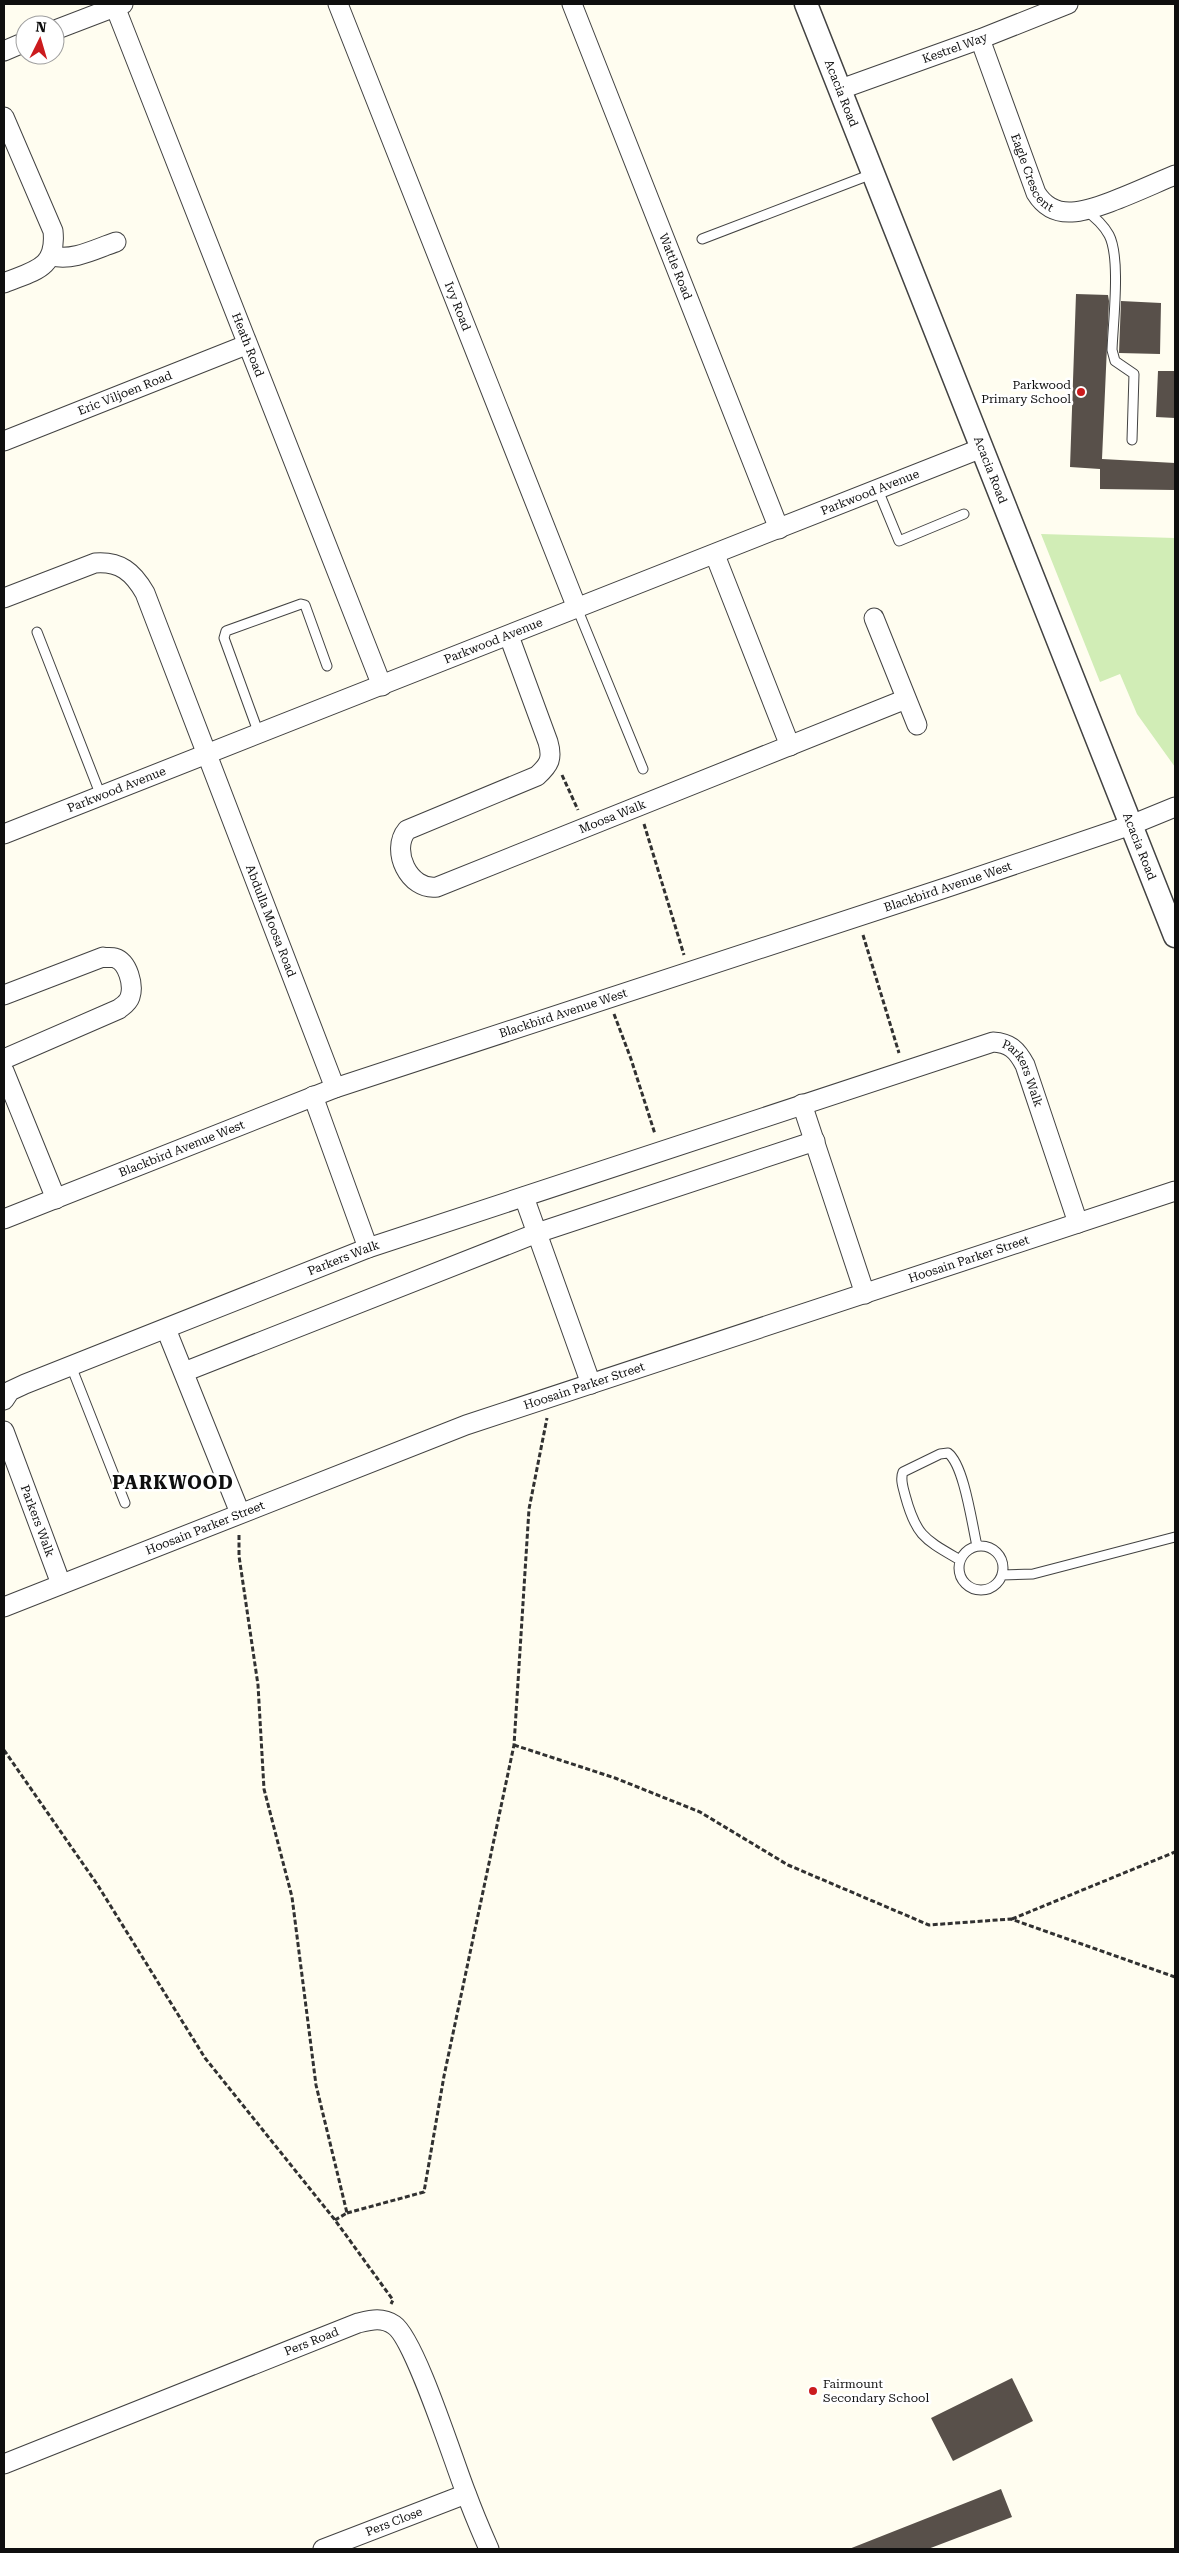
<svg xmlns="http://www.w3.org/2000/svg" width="1179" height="2553" font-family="'Roboto Serif',serif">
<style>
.green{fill:#d1edb6}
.building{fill:#58504a}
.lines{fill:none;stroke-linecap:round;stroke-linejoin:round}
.service-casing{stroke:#424242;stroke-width:11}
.minor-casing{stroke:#424242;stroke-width:21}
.tertiary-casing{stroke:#424242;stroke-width:25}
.path{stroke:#313131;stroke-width:3;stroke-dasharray:5 2.5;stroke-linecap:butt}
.service{stroke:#fff;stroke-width:9}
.minor{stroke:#fff;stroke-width:19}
.tertiary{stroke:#fff;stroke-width:22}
.poi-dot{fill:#cb1b1d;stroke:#fff;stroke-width:2}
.labels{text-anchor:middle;stroke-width:5;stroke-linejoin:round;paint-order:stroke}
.street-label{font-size:12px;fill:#0f0f0f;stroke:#fff}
.poi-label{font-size:12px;fill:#0f0f0f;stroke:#fff;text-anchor:end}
.district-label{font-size:18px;font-weight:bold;letter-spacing:1px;fill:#0f0f0f;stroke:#fff}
</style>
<rect width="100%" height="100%" fill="#fffdf0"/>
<path class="green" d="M1041,534L1175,538V767L1137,714L1120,674L1100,682Z"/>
<path class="building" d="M1076,294L1108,295L1109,301L1102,459L1175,463V490L1100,489V469L1070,467Z
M1121,301L1161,303L1160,354L1119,353Z
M1158,371H1175V418L1156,417Z
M1012,2378L1033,2421L953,2461L931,2418Z
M1001,2489L1012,2517L928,2549H849Z"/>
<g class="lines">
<defs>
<path id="service" d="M1085,210C1095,217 1103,224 1109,235C1121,258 1113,322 1112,350L1115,361L1134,374L1132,440
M702,239L872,174
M878,490L899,541L964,514
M577,608L643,769
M37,632L101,796
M259,734L224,638L226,631L301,604L305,605L327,666
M71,1366L125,1503
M959 1568a22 22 0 1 1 44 0a22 22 0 1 1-44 0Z
M960,1560C924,1539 916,1536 905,1495C903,1487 900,1479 903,1472L940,1454L948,1453C964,1465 972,1524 977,1546
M1002,1575L1033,1574L1175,1537"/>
<g id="minor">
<path id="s1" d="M114,4L382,686"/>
<path id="s2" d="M338,4L577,608"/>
<path id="s3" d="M572,4L779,529"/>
<path d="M55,30L123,4"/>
<path id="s4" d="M980,39L1036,193C1044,206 1056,213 1072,212C1097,211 1150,185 1175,175"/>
<path d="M4,51L25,42"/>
<path id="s5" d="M841,89L980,39L1068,4"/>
<path d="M4,117L53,231C57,269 33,271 4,283"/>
<path d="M52,256C74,261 95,249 116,242"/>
<path id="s6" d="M4,441L246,345"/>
<path d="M715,555L790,746"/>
<path id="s7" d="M4,598L95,563C120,561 133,572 145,593L335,1088"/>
<path d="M874,618L917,725"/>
<path id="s8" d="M509,636L548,742C553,759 549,765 537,776L407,830C390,850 409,891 437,887L906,699"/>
<path id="s9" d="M4,834L982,448"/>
<path d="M4,995L103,957C106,958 112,957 115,958C128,962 134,985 130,997C128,1003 124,1005 119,1009L4,1059"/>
<path d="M4,1071L56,1199"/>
<path d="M313,1096L368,1248"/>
<path d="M802,1104L865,1294"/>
<path d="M524,1197L591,1384"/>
<path id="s10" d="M4,1219L335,1088L951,886L1131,825L1175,807"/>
<path d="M166,1329L240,1513"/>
<path d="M184,1372L537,1233L815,1141"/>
<path id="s11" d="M4,1400L10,1391L25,1384L368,1248L993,1042C1010,1043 1017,1050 1025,1065L1078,1223"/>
<path id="s12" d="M4,1431L61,1584"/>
<path id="s13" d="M4,1607L466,1425L1175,1191"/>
<path id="s14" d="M4,2464L358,2323C371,2320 382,2317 394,2325C415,2339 454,2463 466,2493C473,2512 481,2531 489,2549"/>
<path id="s15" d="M323,2549L466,2494"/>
</g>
<g id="tertiary">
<path id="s16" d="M806,4L1175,936"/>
</g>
</defs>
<use href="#service" class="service-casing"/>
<use href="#minor" class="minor-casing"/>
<use href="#tertiary" class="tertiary-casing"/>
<path class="path" d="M562,775L578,810
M644,824L684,955
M863,935L899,1053
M614,1014L631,1059L655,1134
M239,1535V1556L258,1685L264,1789L292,1897L316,2085L347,2213L335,2220
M514,1745L615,1778L700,1812L788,1865L929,1925L1011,1919L1175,1977
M4,1750L97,1884L205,2058L335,2220L393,2300L391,2304
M1012,1919L1175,1852
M347,2213L424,2192L444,2076L514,1745L529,1509L547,1418"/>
<use href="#service" class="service"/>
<use href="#minor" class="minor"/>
<use href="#tertiary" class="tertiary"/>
</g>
<g class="poi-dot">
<circle cx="1081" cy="392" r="5"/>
<circle cx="813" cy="2391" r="5"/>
</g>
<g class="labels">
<g class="street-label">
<text dy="4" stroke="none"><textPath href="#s5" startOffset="121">Kestrel Way</textPath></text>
<text dy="4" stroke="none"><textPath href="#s16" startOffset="96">Acacia Road</textPath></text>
<text dy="4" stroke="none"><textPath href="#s4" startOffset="144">Eagle Crescent</textPath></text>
<text dy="4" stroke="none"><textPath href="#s3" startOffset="282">Wattle Road</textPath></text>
<text dy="4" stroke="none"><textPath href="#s2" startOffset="325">Ivy Road</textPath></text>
<text dy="4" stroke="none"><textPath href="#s1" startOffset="366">Heath Road</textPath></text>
<text dy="4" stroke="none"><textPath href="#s6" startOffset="130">Eric Viljoen Road</textPath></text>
<text dy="4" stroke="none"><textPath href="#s16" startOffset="501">Acacia Road</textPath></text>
<text dy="4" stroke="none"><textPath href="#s9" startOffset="931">Parkwood Avenue</textPath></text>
<text dy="4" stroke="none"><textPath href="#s9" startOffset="526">Parkwood Avenue</textPath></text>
<text dy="4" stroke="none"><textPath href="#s9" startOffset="121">Parkwood Avenue</textPath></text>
<text dy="4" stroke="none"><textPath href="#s8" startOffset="561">Moosa Walk</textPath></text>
<text dy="4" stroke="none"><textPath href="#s16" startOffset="906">Acacia Road</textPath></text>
<text dy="4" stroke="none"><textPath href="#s10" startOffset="1001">Blackbird Avenue West</textPath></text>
<text dy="4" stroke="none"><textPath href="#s7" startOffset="511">Abdulla Moosa Road</textPath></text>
<text dy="4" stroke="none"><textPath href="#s10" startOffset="596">Blackbird Avenue West</textPath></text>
<text dy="4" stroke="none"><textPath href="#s11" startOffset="1102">Parkers Walk</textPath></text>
<text dy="4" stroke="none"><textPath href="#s10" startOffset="191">Blackbird Avenue West</textPath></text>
<text dy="4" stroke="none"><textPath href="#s11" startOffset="370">Parkers Walk</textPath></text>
<text dy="4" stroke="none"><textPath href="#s13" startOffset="1026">Hoosain Parker Street</textPath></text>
<text dy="4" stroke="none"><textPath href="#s13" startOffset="621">Hoosain Parker Street</textPath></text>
<text dy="4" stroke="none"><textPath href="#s12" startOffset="96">Parkers Walk</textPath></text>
<text dy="4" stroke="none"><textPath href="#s13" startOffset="216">Hoosain Parker Street</textPath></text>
<text dy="4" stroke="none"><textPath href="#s14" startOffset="331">Pers Road</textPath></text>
<text dy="4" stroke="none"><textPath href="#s15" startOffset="76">Pers Close</textPath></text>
</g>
<g class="poi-label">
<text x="1071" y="389">Parkwood<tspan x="1071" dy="14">Primary School</tspan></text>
<text x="823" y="2388" text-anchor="start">Fairmount<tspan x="823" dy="14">Secondary School</tspan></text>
</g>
<g class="district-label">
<text x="173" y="1489">PARKWOOD</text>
</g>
</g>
<rect width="1179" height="2553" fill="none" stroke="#0f0f0f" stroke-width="10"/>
<g transform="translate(40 40) rotate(5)"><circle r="24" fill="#ffffff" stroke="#9f9f9f"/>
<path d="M0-4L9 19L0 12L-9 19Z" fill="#cb1b1d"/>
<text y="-8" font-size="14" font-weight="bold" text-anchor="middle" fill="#0f0f0f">N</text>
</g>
</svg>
